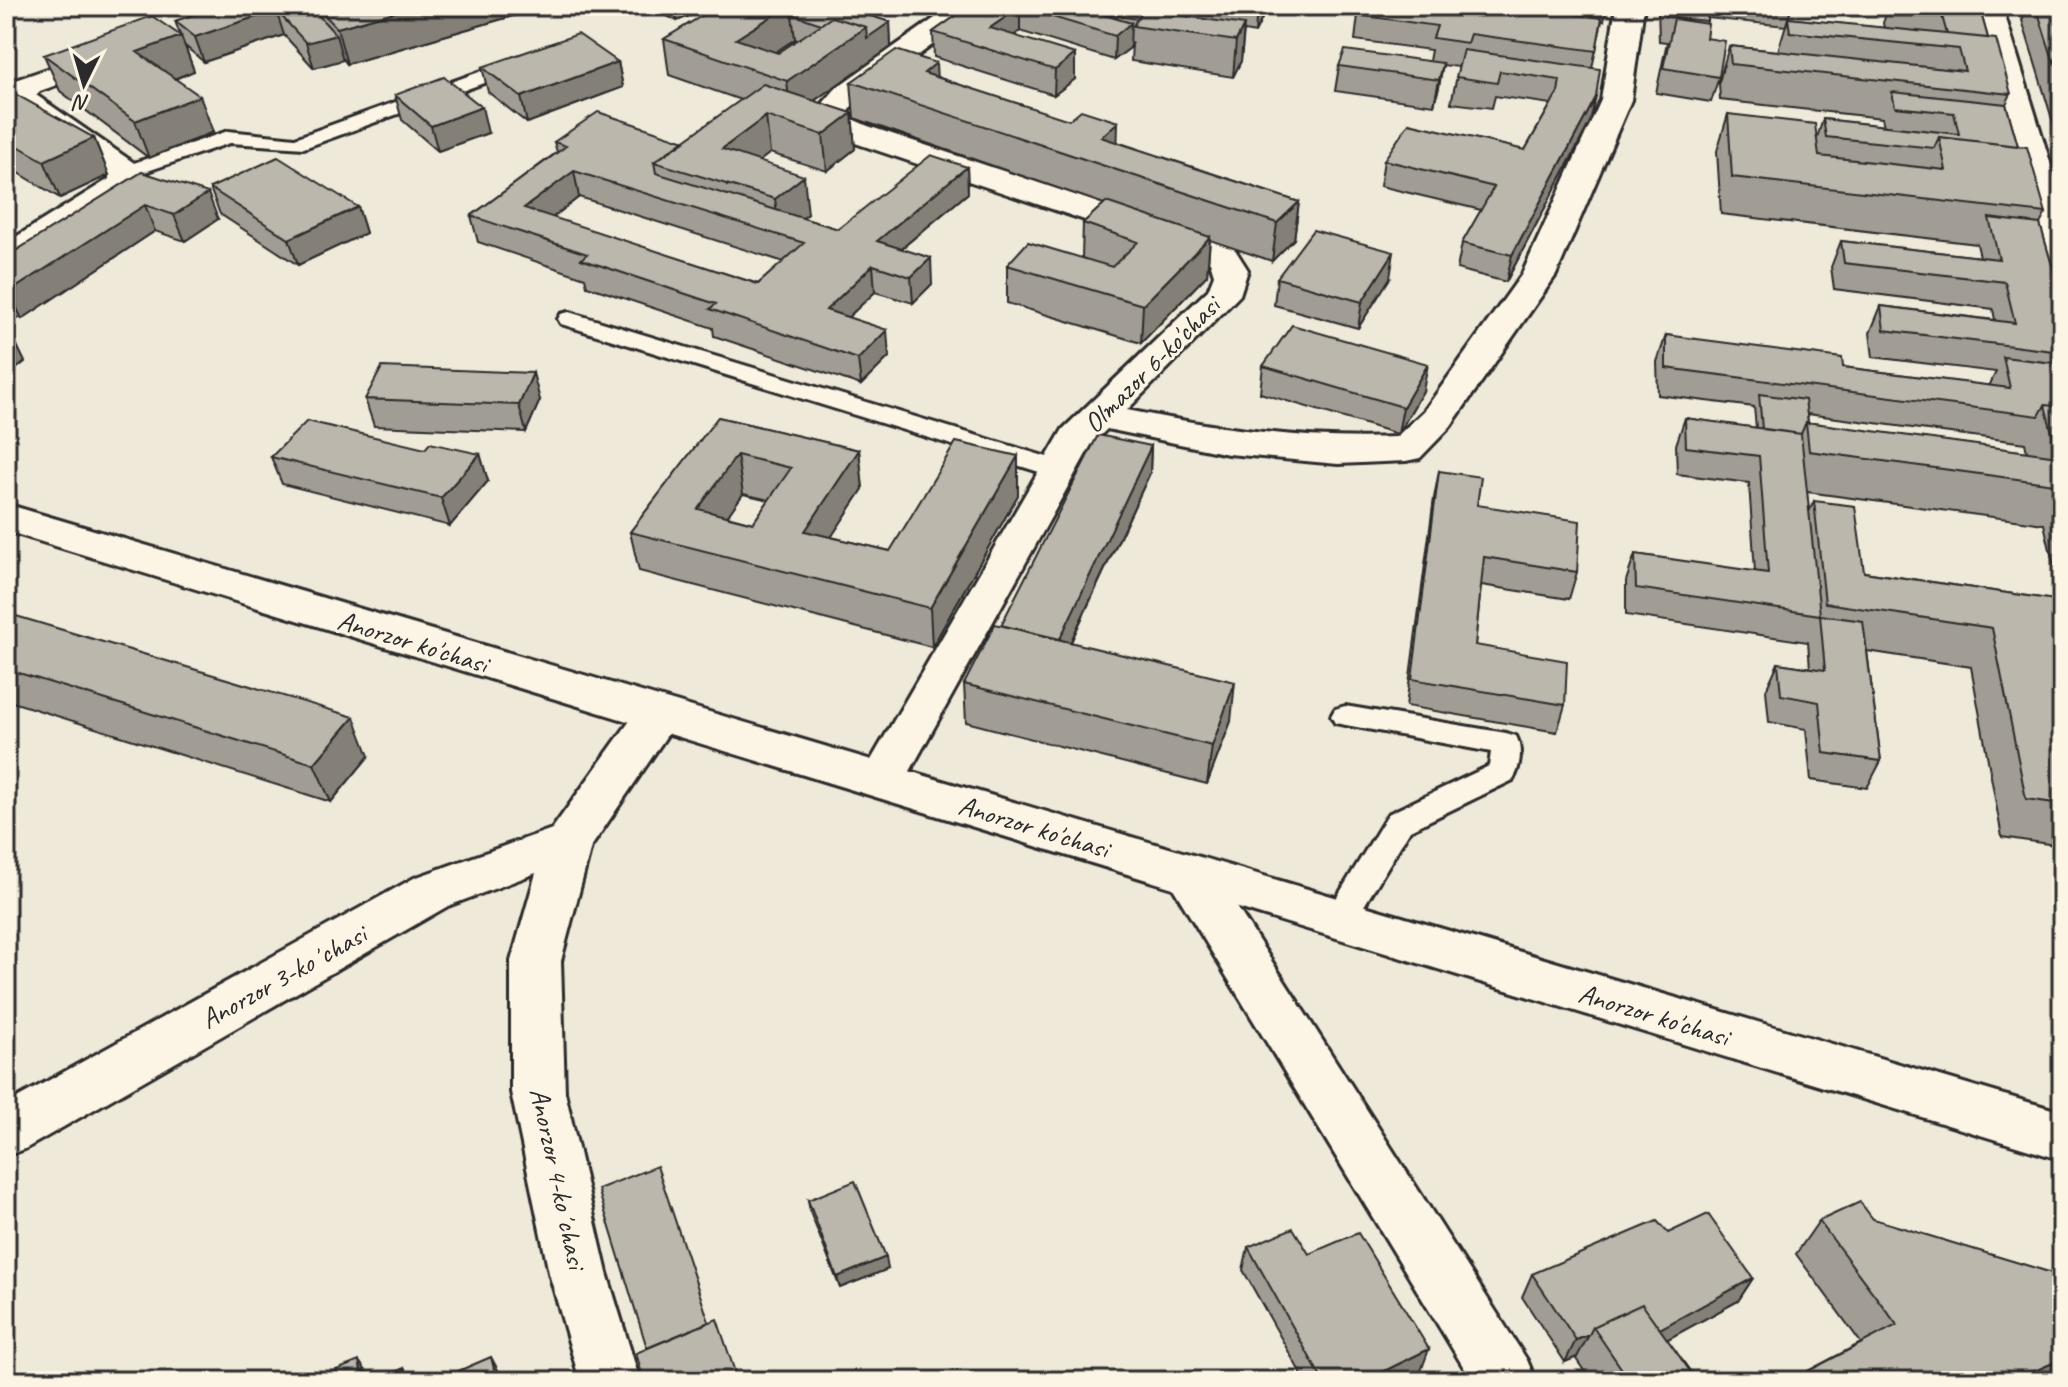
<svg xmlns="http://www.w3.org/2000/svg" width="2068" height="1387" font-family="Caveat,sans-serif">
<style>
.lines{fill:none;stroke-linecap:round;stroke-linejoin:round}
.lane-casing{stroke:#2b2b2b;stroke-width:6}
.street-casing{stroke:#2b2b2b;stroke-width:6}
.primary-casing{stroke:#2b2b2b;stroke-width:6}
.lane{fill:#fcf5e5;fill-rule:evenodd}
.street{fill:#fcf5e5;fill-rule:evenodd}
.primary{fill:#fcf5e5;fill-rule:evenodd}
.wall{fill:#a29d94;stroke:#2b2b2b;stroke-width:2;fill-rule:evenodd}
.shaded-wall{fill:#848078;stroke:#2b2b2b;stroke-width:2}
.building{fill:#bcb7ac;stroke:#2b2b2b;stroke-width:2;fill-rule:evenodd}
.labels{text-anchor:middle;stroke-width:6;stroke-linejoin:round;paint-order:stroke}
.street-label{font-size:28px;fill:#2b2b2b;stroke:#fcf5e5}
</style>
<rect width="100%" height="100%" fill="#efe9da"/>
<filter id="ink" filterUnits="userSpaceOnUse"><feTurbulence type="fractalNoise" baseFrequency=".0125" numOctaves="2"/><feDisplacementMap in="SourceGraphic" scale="16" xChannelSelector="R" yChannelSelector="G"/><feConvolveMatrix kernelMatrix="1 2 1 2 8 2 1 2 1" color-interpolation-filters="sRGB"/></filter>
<g filter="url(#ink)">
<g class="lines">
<defs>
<path id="lane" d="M926,6H949L965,16L956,21Z
M521,57L530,63L528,67L304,148L230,143L133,176H119L116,172L119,168L228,131L295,138Z
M569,312L1067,463L1070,469L1067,475H1049L561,324L558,319L561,314Z
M1345,706L1506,733L1516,736C1523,749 1520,768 1513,780L1410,830L1350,929L1339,933L1328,929L1323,920L1388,814L1489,766L1491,752L1335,723L1331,716L1335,709Z"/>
<path id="street" d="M952,6H985L859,99L849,109L850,118L868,126L1234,248L1248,270L1240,295L1127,410C1217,428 1304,441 1396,437L1424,411L1522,274L1601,100L1616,6H1644L1631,100L1556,275L1450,427L1420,458L1406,461L1338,464L1228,454L1107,429L1091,445L899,791L883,797L867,791L860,779L1063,429L1208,290L1214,275L1210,262L846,140C829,131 820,128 819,108L837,87Z
M1974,6H2002L2062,201V267L2050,264L2045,257Z
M111,47L121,50L126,56L121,62L40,91L36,95L137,165L142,172L135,190L18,265L6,268V243L109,179V175L17,112L6,95L18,79Z
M658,700L674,704L680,716L591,847L561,961L565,1092L607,1273L640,1381H580L549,1273L511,1092V961L536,873L448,906L25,1149L6,1156V1104L414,878L552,829L642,704Z
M1190,855L1207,860L1527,1360L1536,1381H1472L1173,888L1166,874L1173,860Z"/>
<path id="primary" d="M6,504L2062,1112V1160L6,531Z"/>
</defs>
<use href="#lane" class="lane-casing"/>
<use href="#street" class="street-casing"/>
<use href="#primary" class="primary-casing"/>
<use href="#lane" class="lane"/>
<use href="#street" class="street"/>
<use href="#primary" class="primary"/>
</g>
<path class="wall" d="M220,6H547L347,64L343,59L314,68L284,35L204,62L185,46L194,71L175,79L213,132L149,158L60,91L44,55L180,35L175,21Z
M647,6H839L890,22L891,47L814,101L852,113L855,149L827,171L770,153L759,161L808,214L802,218L838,229L967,167L968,193L901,249L932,284L913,303L875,292L848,317L889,357L861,385L714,336L713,328L587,286L585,278L478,242L471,216L557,152L554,142L685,141L741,100L669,75L664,39L710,11L706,9L677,21ZM795,39L797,40L778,53L775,52ZM579,197L784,262L758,284L552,218Z
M970,6H1074L1106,16L1111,6H1268L1255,33L1244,31L1241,61L1233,77L1131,61L1132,43H1130V48L1114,60L1020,31L1014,35L1075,79L1054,95L934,57L933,32Z
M1362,6H1608L1604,21H1602L1592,68L1590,122L1506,282L1457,269L1462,243L1481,210L1380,186L1384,160L1525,150L1551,104L1495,96L1492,108L1451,103L1459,67L1443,65L1434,105L1335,91L1339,66L1429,61L1431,50L1355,40L1358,15Z
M1658,6H1792L1786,26L1707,18L1706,38L1719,77L1711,102L1656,93L1667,42L1659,41Z
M1889,6H1979L1988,38L2011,94L2006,104L2018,146L2046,213L2040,224L2062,300V601L2044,524L1807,492L1809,512L1814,501L1864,572L2062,601V846L2002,837L1971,667L1867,651L1881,761L1867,788L1811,780L1806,729L1769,722L1766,690L1778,663L1810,668L1808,642L1626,615V581L1635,554L1755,572L1749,483L1677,474L1676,445L1685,418L1756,428L1754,407L1658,395L1657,362L1666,335L1843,367L1990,386V384L1996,372L1873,357L1870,333L1881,306L1995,320L1993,309L1834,289L1831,267L1841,241L1980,257L1977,244L1721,214L1717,151L1728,114L1817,138L1823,119L1884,126L1882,118L1720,100L1719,82L1729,46L1778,51L1788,18L1884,28L1883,23ZM1807,414L2025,443L2027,452L1808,423Z
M2028,6H2062V152L2022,20Z
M618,62L623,87L527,123L488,92L482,67Z
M937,77L1117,142L1299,202L1294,239L1272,261L1210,240L1207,275L1141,343L1007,303V265L1082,258L1083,223L1104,204L854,118L851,82Z
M6,89L94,138L109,175L60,198L6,165Z
M395,95L488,133L438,151L402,120Z
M142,172L218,219L185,241L155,231L22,319L6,313V257Z
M210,188L358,207L366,233L298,265L220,214Z
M1277,278H1390L1358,328L1274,305Z
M1263,366L1423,391L1398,434L1260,393Z
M365,399L540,400L526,432L374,426Z
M718,417L859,450L863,489L831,537L890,551L1018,456V495L932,647L639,571L630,532ZM743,494L769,500L753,523L727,516Z
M1151,446L1150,473L1071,642L1231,721L1207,784L966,722L964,684L1001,625Z
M425,449L480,454L488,481L450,526L282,484L271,457Z
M1439,471L1477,505L1577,572L1569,599L1481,585L1475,645L1565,705L1557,732L1406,706L1434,498Z
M6,613L369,756L331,802L6,700Z
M808,1200L888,1269L840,1288L810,1212Z
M1873,1219L2062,1276V1381L2053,1380L2050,1381H1789L1861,1343L1796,1254L1819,1221Z
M1668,1233L1753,1278L1738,1301L1667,1339L1697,1381H1591L1576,1359L1577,1357L1565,1362L1522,1297L1532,1274Z
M1248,1247L1309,1254L1421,1371L1401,1381H1305L1243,1270Z"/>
<path class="shaded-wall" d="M416,6H547L347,64L337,28Z
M675,6H705L706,9L677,21Z
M788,6H791L795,39L750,69L736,39Z
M1175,6H1185L1184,22L1171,14Z
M1257,6H1268L1255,33Z
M1020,7V31L993,51L990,28Z
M276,10L284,35L204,62L195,37Z
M890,22L891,47L791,117L787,81L866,27Z
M1131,23L1130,48L1114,60L1115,36Z
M1244,25L1241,61L1233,77L1236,41Z
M336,35L343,60L314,68L306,43Z
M181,36L194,71L151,88L137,52Z
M1075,54V79L1054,95L1055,70Z
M618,62L623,87L527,123L521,97Z
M936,63L938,99L924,73Z
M1443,63L1439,88L1434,105L1439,80Z
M200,96L213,132L149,158L135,121Z
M1596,97L1590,122L1506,282L1512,255Z
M482,107L488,133L438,151L431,126Z
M852,113L855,149L827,171L823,135Z
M766,116L770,153L727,186L722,149Z
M1118,122L1117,159L1101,137Z
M94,138L109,175L60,198L44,161Z
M967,167L968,193L879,267L877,241Z
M574,171L579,197L530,235L524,208Z
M804,176L808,214L780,236L775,199Z
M208,193L218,219L185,241L174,215Z
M1299,202L1294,239L1272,261L1277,223Z
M145,205L155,231L22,319L9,292Z
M358,207L366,233L298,265L289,239Z
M1210,237L1207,275L1141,343L1143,305Z
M1394,252L1390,278L1358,328L1362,302Z
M931,258L932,284L913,303L911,277Z
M873,265L875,292L828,336L826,310Z
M887,330L889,357L861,385L858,359Z
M12,335L25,362L6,377V340Z
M1428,364L1423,391L1398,434L1403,407Z
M533,373L540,400L526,432L519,405Z
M1151,446L1150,473L1054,677V650Z
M859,450L863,489L810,569L805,531Z
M480,454L488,481L450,526L441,498Z
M737,455L743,494L705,548L698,509Z
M1018,456V495L932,647L930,608Z
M1235,682L1231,721L1207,784L1212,746Z
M354,717L369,756L331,802L314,764Z
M886,1257L888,1269L840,1288L837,1277Z
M1753,1278L1738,1301L1637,1356L1650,1333Z
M1589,1335L1577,1357L1565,1362L1576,1340Z
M1429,1349L1421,1371L1401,1381H1364Z
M491,1357L504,1381H497Z
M2062,1359V1371L2050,1381H2011Z
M359,1361L373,1381H363Z
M404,1368L412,1381H406Z"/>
<path class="building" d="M220,6H310L336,35L306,43L276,10L195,37L175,21Z
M316,6H416L337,28Z
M718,6H788L736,39L778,53L832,17L866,27L787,81L664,39Z
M791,6H839L890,22L867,38L866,27L832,17L821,24L792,14Z
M970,6H1074L1131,23L1115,36L1020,7L990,28L1075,54L1055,70L933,32Z
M1111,6H1145L1137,19L1106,14Z
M1145,6H1175L1171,14L1244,25L1236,41L1133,26Z
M1362,6H1513L1602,18L1596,51L1470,34L1467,43L1433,38L1437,26L1358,15Z
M1665,6H1706L1707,21L1666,17Z
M1894,6H1979L1988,38L1947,34L1942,16L1895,12Z
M2036,6H2062V52H2058L2054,63Z
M152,16L181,36L137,52L200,96L135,121L44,55Z
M1788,18L1996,39L2011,94L1731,64L1729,46L1965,71L1959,49L1790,32Z
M1674,19L1708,24L1706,38L1725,41L1719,77L1663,68Z
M578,34L618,62L521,97L482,67Z
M896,50L936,63L924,73L1069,120L1081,110L1118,122L1101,137L1299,202L1277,223L851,82Z
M1345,50L1443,63L1439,80L1339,66Z
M1463,50L1600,69L1596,97L1512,255L1462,243L1494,187L1384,160L1409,123L1525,150L1558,92L1560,80L1500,71L1497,83L1456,77Z
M444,77L482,107L431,126L395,95Z
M763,84L852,113L823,135L766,116L722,149L804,176L775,199L654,162Z
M6,89L94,138L44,161L6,139Z
M1892,92L2006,104L2018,146L1939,137L1934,148L1826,137L1823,119L1959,134L1954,113L1895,107Z
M598,112L685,141L654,162L656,173L838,229L931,155L967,167L877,241L931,258L911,277L873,265L826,310L887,330L858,359L710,309L716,304L581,259L587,254L471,216L566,146L554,142ZM574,171L804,243L758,284L524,208Z
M1728,114L1815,124L1819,156L1946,170L1939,137L2027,147L2046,213L1732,177Z
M278,157L358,207L289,239L210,188Z
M142,172L208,193L174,215L145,205L9,292L6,291V257Z
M1106,202L1210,237L1143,305L1007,265L1028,242L1112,267L1138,242L1083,223Z
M1989,218L2040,224L2062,300V352L1884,330L1881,306L2015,323L2005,282L1844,263L1841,241L1999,259Z
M1313,230L1394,252L1362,302L1277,278Z
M1292,325L1428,364L1403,407L1263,366Z
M1666,335L1842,358L1843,367L2010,388L2003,357L2062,364V407L2045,405L2039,416L1666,368Z
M382,367L533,373L519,405L365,399Z
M1759,394L1805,400L1808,423L1806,422L1801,434L1762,429Z
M2045,405L2062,407V485L1809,451L1806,422L2058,456Z
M718,417L859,450L805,531L890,551L956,442L1018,456L930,608L630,532ZM737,455L791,468L753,523L698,509Z
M1685,418L1801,434L1820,615L1636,588L1635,554L1768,573L1759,456L1686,447Z
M307,421L425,449L430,443L480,454L441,498L271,457Z
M1098,435L1151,446L1060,639L1001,625Z
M1439,471L1481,477L1477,505L1580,521L1577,572L1484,557L1475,645L1567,661L1565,705L1412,679Z
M1814,501L1855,506L1864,572L2062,601V804L2026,799L1992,628L1825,603Z
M6,613L354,717L314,764L6,669Z
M1820,615L1863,621L1881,761L1824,753L1819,702L1781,695L1778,663L1825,670Z
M995,624L1235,682L1212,746L964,684Z
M657,1166L709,1322L647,1348L598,1189Z
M855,1181L886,1257L837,1277L808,1200Z
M1860,1202L1873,1219L2062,1276V1359L2011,1381H1789L1897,1325L1819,1221Z
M1708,1214L1753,1278L1660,1329L1642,1304L1593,1327L1589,1335L1576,1340L1532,1274L1657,1221L1668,1233Z
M1293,1228L1309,1254L1358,1233L1429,1349L1364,1381H1323L1248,1247Z
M1642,1304L1697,1381H1630L1593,1327Z
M717,1319L738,1381H644L636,1353Z
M491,1357L497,1381H435Z
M359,1361L363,1381H309Z
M404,1368L406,1381H375Z"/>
</g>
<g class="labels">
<g class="street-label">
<text transform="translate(1151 364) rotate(-45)" y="10">Olmazor 6-ko'chasi</text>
<text transform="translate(413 641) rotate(17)" y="10">Anorzor ko'chasi</text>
<text transform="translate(1034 826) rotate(17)" y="10">Anorzor ko'chasi</text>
<text transform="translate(283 976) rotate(-29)" y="10">Аnorzor 3-koʼchasi</text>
<text transform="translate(1654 1014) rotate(17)" y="10">Anorzor ko'chasi</text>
<text transform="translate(559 1178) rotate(78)" y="10">Аnorzor 4-koʼchasi</text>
</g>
</g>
<rect width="2068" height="1387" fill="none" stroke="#fcf5e5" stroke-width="32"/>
<rect x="16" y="16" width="2036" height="1355" fill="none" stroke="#2b2b2b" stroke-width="3" filter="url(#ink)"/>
<g transform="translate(84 84) rotate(185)" stroke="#fcf5e5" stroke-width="6" paint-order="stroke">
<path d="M0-6L14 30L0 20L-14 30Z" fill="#2b2b2b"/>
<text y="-12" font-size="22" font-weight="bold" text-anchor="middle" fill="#2b2b2b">N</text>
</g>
</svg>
